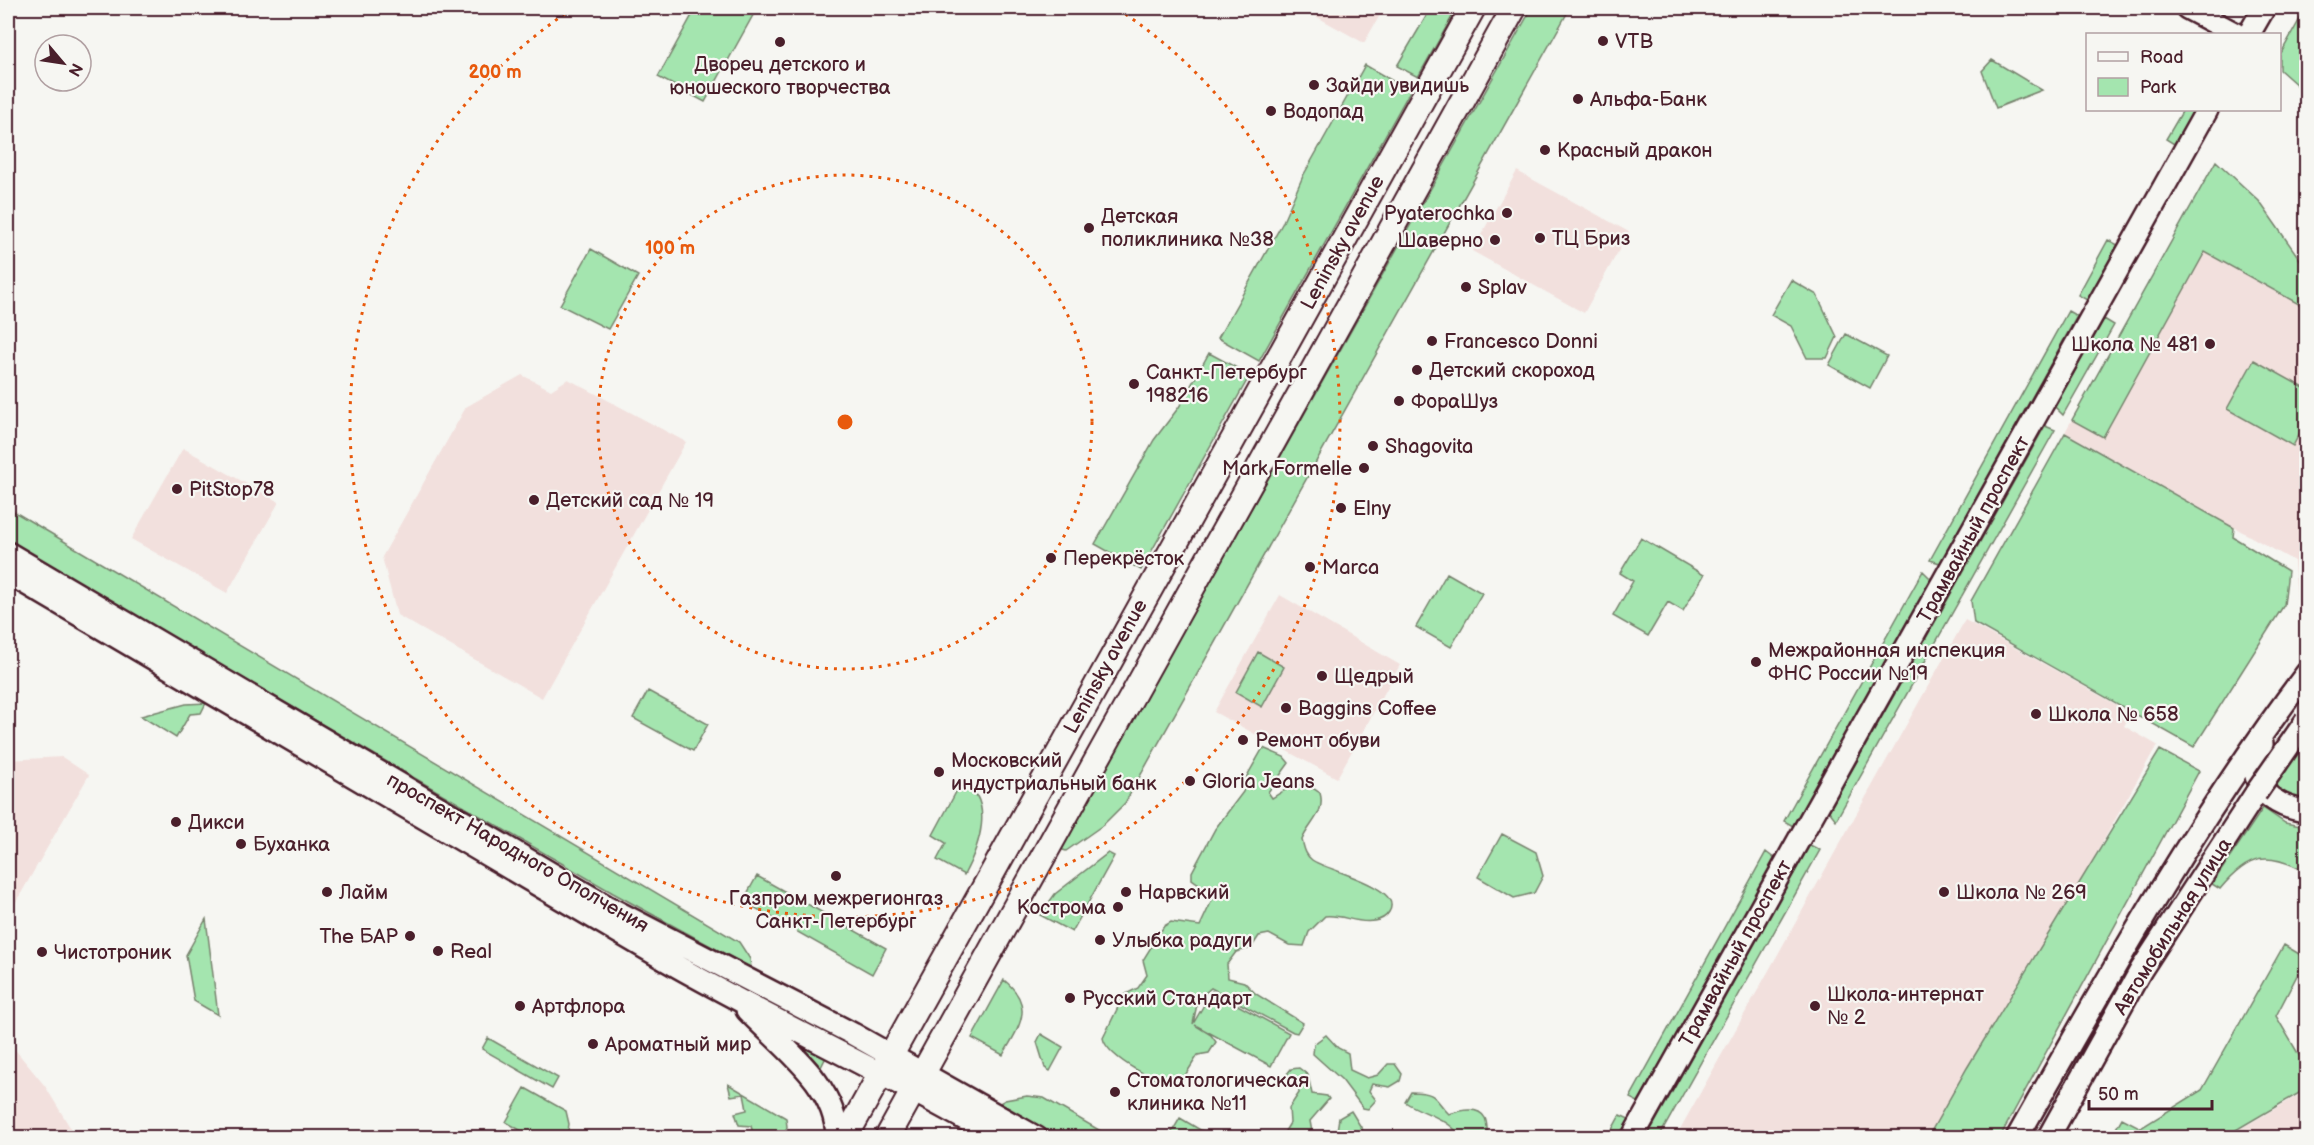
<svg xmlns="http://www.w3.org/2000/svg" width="2314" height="1145" font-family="'Balsamiq Sans',sans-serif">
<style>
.built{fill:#f2e0dd}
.green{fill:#a4e5af;stroke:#77826d;stroke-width:1.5}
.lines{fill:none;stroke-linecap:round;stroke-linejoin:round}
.secondary-casing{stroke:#4a1f2b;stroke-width:26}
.primary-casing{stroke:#4a1f2b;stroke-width:28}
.secondary{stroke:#f6f6f2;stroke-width:21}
.primary{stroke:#f6f6f2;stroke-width:24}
.secondary-bridge-casing{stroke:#4a1f2b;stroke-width:26;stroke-linecap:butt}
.secondary-bridge{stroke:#f6f6f2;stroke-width:21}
.ring{fill:none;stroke:#e8590c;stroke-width:3;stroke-dasharray:3 6}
.poi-dot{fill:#4a1f2b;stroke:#f6f6f2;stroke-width:2}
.labels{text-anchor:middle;stroke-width:4.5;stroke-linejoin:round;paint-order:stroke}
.poi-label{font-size:20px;fill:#4a1f2b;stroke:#f6f6f2;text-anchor:start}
.street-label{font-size:20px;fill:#4a1f2b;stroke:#f6f6f2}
.centre{fill:#e8590c;stroke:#f6f6f2;stroke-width:3}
.ring-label{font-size:18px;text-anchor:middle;font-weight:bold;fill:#e8590c;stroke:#f6f6f2;stroke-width:4.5;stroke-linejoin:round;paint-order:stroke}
</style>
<rect width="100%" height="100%" fill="#f6f6f2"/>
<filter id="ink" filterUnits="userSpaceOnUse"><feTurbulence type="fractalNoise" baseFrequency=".0167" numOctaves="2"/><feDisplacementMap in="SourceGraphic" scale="12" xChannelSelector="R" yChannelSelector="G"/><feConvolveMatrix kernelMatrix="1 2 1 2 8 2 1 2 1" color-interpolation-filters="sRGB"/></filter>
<g filter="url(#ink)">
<path class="built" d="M1301,8H1384L1364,43Z
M2216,161L2259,201L2306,268V608L2297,599L2294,561L2065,432Z
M1517,171L1629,232L1584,313L1472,251Z
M522,375L551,390L568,379L686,442L542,698L397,615L382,557L466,407Z
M183,448L279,502L227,593L131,539Z
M1280,595L1400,665L1337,778L1214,712Z
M1965,620L2131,713L2124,726L2157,745L1937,1137L1675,1138Z
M62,757L89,775L8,916V760Z
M8,1041L45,1086L76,1137H14L8,1128Z
M2306,1091V1137H2226Z"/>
<path class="green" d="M696,8H757L705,102L658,77Z
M1431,8H1457L1418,77L1397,66Z
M1532,8H1570L1125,803L1103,825L1066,851L1063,850L1061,848Z
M2306,8V93L2280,70V55Z
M1992,60L2042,90L1996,108L1982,71Z
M1365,65L1410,91L1259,361L1218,338L1282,224L1303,176Z
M2183,110H2194L2174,144L2166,139Z
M2216,161L2259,201L2306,268V308L2205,252L2103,437L2072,420Z
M2108,240L2118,245L2087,300L2078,295Z
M591,249L638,276L608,329L560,305Z
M1791,280L1817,295L1837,337L1827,358H1807L1791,326L1771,315Z
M2068,311L2077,316L1940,563L1930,560Z
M2104,319L2114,325L2063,415L2055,407Z
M1846,334L1887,356L1870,388L1829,365Z
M1209,353L1250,375L1141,570L1095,544L1154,440L1179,407Z
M2254,360L2306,389V421L2293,446L2227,409Z
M2045,426L2055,430L1836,820L1829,811Z
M2065,433L2234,528L2233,537L2288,571L2284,605L2194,747L1974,623L1971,601Z
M8,508L739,942L750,959L751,968L613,893L8,542Z
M1641,538L1704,575L1683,611L1668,602L1648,636L1613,616L1633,581L1620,573Z
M1923,571L1931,579L1793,826L1784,821Z
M1447,573L1482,593L1451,647L1416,627Z
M1258,652L1284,667L1262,707L1236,692Z
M648,691L708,724L693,751L633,718Z
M206,703L201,713L190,714L176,738L141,716L186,704Z
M2306,740V805L2271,787Z
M1263,748L1284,757L1289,763L1268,792L1272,798C1290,787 1300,778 1320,793C1326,813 1309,823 1302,840C1304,847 1305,855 1312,860C1325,870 1405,887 1389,912C1386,917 1381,920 1374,921C1356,924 1342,914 1325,916L1309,932L1304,946L1289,945L1269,934L1259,936L1251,948L1236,952L1227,964L1228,978L1244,982L1256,994L1303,1023L1297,1033L1293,1032L1211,988L1198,999L1193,1024L1212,991L1289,1033L1271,1066L1195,1025L1211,1035L1216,1042L1209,1053L1198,1055L1179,1085C1160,1086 1106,1057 1103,1038L1124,995L1138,988L1147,975L1143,960L1164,926L1171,922L1200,926L1213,898L1210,892L1192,879V872L1215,829L1243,792L1247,776Z
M2160,750L2199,771L2000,1137H1928L1967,1068Z
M962,781C996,801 979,847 964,875L937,860L946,843L933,835Z
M2263,808L2285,823L2306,827V872C2268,851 2249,854 2220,889L2212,884Z
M1502,834L1536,852L1543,876L1534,893L1514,898L1478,877Z
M1810,845L1820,850L1659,1137H1647Z
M1766,852L1775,859L1638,1102L1630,1098Z
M1108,853L1114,856L1072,932L1040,915L1055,894Z
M757,876L886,948L872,974L743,901Z
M206,919L218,1015L194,1001L186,955Z
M2284,945L2306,958L2276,1016L2306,1067V1089L2224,1137H2111L2122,1118L2141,1128L2202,1090Z
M1004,980C1036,1006 1019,1027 1003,1055L972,1038Z
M1041,1034L1063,1047L1050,1071L1045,1068L1037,1042Z
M1326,1035L1338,1048L1348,1053L1350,1070L1367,1078L1378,1075L1388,1064H1395L1402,1074L1400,1081L1390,1087L1372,1084L1369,1091L1376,1100L1368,1109L1363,1108L1342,1080L1313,1054L1314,1044Z
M488,1038L558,1078L552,1089L482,1049Z
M799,1042L827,1055L820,1069L797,1045Z
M1299,1068L1308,1075L1312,1094L1327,1096L1329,1099L1310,1121L1312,1132L1310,1137H1283L1282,1136L1290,1123L1289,1108L1299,1093L1298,1085L1287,1074L1291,1069Z
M728,1084L786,1118L787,1127L783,1137H754L751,1126L739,1125L735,1113L747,1110L744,1094L731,1096Z
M525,1088L566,1111L569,1124L567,1137H532L506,1122Z
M1411,1092C1438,1092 1434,1099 1449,1114C1459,1111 1478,1105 1485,1118C1488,1124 1486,1132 1489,1137H1453L1455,1130C1443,1117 1420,1112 1405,1102Z
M1027,1096L1044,1098L1111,1137H1055L998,1104L1005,1100Z
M1351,1111L1367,1137H1336L1339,1118Z
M1620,1115L1629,1119L1619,1137H1608Z
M1180,1118L1209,1135L1208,1137H1169Z"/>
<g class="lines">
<defs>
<path id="secondary" d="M2187,8L2236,34
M2249,34L2264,8
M8,553L606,906L853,1034L1037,1138
M8,573L664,959C774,1022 889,1074 998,1138
M2262,744C2259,751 2255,760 2255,768C2256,795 2282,808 2306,811
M747,1010C781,1046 837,1084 837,1138
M1632,1138L2207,110
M2017,1138C2107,979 2196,819 2306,674
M2048,1138L2141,970L2256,793"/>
<path id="primary" d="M845,1138L1473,8
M887,1138L1514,8"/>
</defs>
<use href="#secondary" class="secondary-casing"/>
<use href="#primary" class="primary-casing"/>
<use href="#secondary" class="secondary"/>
<use href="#primary" class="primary"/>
<defs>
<path id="secondary-bridge" d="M2256,793L2306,721"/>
</defs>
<use href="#secondary-bridge" class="secondary-bridge-casing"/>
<use href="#secondary-bridge" class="secondary-bridge"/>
</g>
</g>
<g class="ring">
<circle cx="845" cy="422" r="247"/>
<path d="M1118 9A495 495 0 1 1 572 9"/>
</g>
<g class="poi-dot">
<circle cx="1603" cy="41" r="6"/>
<circle cx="780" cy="42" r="6"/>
<circle cx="1314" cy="85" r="6"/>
<circle cx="1578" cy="99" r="6"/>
<circle cx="1271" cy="111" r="6"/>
<circle cx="1545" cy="150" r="6"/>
<circle cx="1507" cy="213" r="6"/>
<circle cx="1089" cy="228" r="6"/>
<circle cx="1540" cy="238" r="6"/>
<circle cx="1495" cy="240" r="6"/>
<circle cx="1466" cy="287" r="6"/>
<circle cx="1432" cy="341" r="6"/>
<circle cx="2210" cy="344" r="6"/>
<circle cx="1417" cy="370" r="6"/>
<circle cx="1134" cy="384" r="6"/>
<circle cx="1399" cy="401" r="6"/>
<circle cx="1373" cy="446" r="6"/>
<circle cx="1364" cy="468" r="6"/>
<circle cx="177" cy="489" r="6"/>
<circle cx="534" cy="500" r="6"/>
<circle cx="1341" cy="508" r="6"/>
<circle cx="1051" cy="558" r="6"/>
<circle cx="1310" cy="567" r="6"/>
<circle cx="1756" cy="662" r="6"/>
<circle cx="1322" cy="676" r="6"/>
<circle cx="1286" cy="708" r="6"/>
<circle cx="2036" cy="714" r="6"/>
<circle cx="1243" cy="740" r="6"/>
<circle cx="939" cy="772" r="6"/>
<circle cx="1190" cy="781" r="6"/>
<circle cx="176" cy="822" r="6"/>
<circle cx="241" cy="844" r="6"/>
<circle cx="836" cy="876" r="6"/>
<circle cx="327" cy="892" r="6"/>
<circle cx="1126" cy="892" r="6"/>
<circle cx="1944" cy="892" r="6"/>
<circle cx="1118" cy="907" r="6"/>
<circle cx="410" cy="936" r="6"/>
<circle cx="1100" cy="940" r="6"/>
<circle cx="438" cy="951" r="6"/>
<circle cx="42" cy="952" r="6"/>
<circle cx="1070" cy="998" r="6"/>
<circle cx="520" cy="1006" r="6"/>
<circle cx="1815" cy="1006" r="6"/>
<circle cx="593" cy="1044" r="6"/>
<circle cx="1115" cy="1092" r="6"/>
</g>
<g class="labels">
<g class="poi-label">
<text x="1615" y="48">VTB</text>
<text x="780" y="71" text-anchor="middle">Дворец детского и<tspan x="780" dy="23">юношеского творчества</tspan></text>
<text x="1326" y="92">Зайди увидишь</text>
<text x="1590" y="106">Альфа-Банк</text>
<text x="1283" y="118">Водопад</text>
<text x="1557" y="157">Красный дракон</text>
<text x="1495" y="220" text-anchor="end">Pyaterochka</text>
<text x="1101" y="223">Детская<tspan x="1101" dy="23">поликлиника №38</tspan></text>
<text x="1552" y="245">ТЦ Бриз</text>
<text x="1483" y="247" text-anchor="end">Шаверно</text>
<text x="1478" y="294">Splav</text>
<text x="1444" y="348">Francesco Donni</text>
<text x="2198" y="351" text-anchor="end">Школа № 481</text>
<text x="1429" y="377">Детский скороход</text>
<text x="1146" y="379">Санкт-Петербург<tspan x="1146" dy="23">198216</tspan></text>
<text x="1411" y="408">ФораШуз</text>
<text x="1385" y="453">Shagovita</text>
<text x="1352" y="475" text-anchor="end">Mark Formelle</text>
<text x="189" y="496">PitStop78</text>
<text x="546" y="507">Детский сад № 19</text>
<text x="1353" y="515">Elny</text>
<text x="1063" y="565">Перекрёсток</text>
<text x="1322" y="574">Marca</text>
<text x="1768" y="657">Межрайонная инспекция<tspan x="1768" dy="23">ФНС России №19</tspan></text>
<text x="1334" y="683">Щедрый</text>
<text x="1298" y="715">Baggins Coffee</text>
<text x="2048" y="721">Школа № 658</text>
<text x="1255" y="747">Ремонт обуви</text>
<text x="951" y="767">Московский<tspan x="951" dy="23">индустриальный банк</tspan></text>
<text x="1202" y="788">Gloria Jeans</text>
<text x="188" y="829">Дикси</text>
<text x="253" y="851">Буханка</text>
<text x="339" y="899">Лайм</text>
<text x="1138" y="899">Нарвский</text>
<text x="1956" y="899">Школа № 269</text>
<text x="836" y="905" text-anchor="middle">Газпром межрегионгаз<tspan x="836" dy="23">Санкт-Петербург</tspan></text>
<text x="1106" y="914" text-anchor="end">Кострома</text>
<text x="398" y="943" text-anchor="end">The БАР</text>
<text x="1112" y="947">Улыбка радуги</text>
<text x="450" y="958">Real</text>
<text x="54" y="959">Чистотроник</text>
<text x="1827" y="1001">Школа-интернат<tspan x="1827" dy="23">№ 2</tspan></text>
<text x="1082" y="1005">Русский Стандарт</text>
<text x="532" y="1013">Артфлора</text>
<text x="605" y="1051">Ароматный мир</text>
<text x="1127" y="1087">Стоматологическая<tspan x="1127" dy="23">клиника №11</tspan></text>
</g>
<g class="street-label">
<text transform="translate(1342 242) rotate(-61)" y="7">Leninsky avenue</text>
<text transform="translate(1973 529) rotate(-61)" y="7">Трамвайный проспект</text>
<text transform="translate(1105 666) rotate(-61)" y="7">Leninsky avenue</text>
<text transform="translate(518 852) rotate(30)" y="7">проспект Народного Ополчения</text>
<text transform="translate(2172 926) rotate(-58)" y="7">Автомобильная улица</text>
<text transform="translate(1735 953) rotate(-61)" y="7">Трамвайный проспект</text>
</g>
</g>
<circle cx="845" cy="422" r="9" class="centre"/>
<g class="ring-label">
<text x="495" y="78">200 m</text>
<text x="670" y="254">100 m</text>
</g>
<rect width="2314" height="1145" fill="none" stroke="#f6f6f2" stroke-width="30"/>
<rect x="15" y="15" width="2284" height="1115" fill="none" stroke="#4a1f2b" stroke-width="2" filter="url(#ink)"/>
<rect x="2086" y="33" width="195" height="78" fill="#f6f6f2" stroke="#b1a0a2" stroke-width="1.5"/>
<rect x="2098" y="52" width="30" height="9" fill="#f6f6f2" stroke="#b1a0a2" stroke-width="1.5"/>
<text x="2140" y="63" font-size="18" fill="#4a1f2b">Road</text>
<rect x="2098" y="78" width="30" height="18" fill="#a4e5af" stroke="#b1a0a2" stroke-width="1.5"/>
<text x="2140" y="93" font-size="18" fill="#4a1f2b">Park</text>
<g transform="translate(63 63) rotate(119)"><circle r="28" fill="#f6f6f2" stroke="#b1a0a2" stroke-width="1.5"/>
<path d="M0-4.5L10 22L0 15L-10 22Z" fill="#4a1f2b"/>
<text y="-9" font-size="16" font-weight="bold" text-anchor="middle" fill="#4a1f2b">N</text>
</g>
<path d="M2089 1100v9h123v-9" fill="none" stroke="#4a1f2b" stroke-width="3"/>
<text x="2098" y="1100" font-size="18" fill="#4a1f2b" stroke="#f6f6f2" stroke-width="4.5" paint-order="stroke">50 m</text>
</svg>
